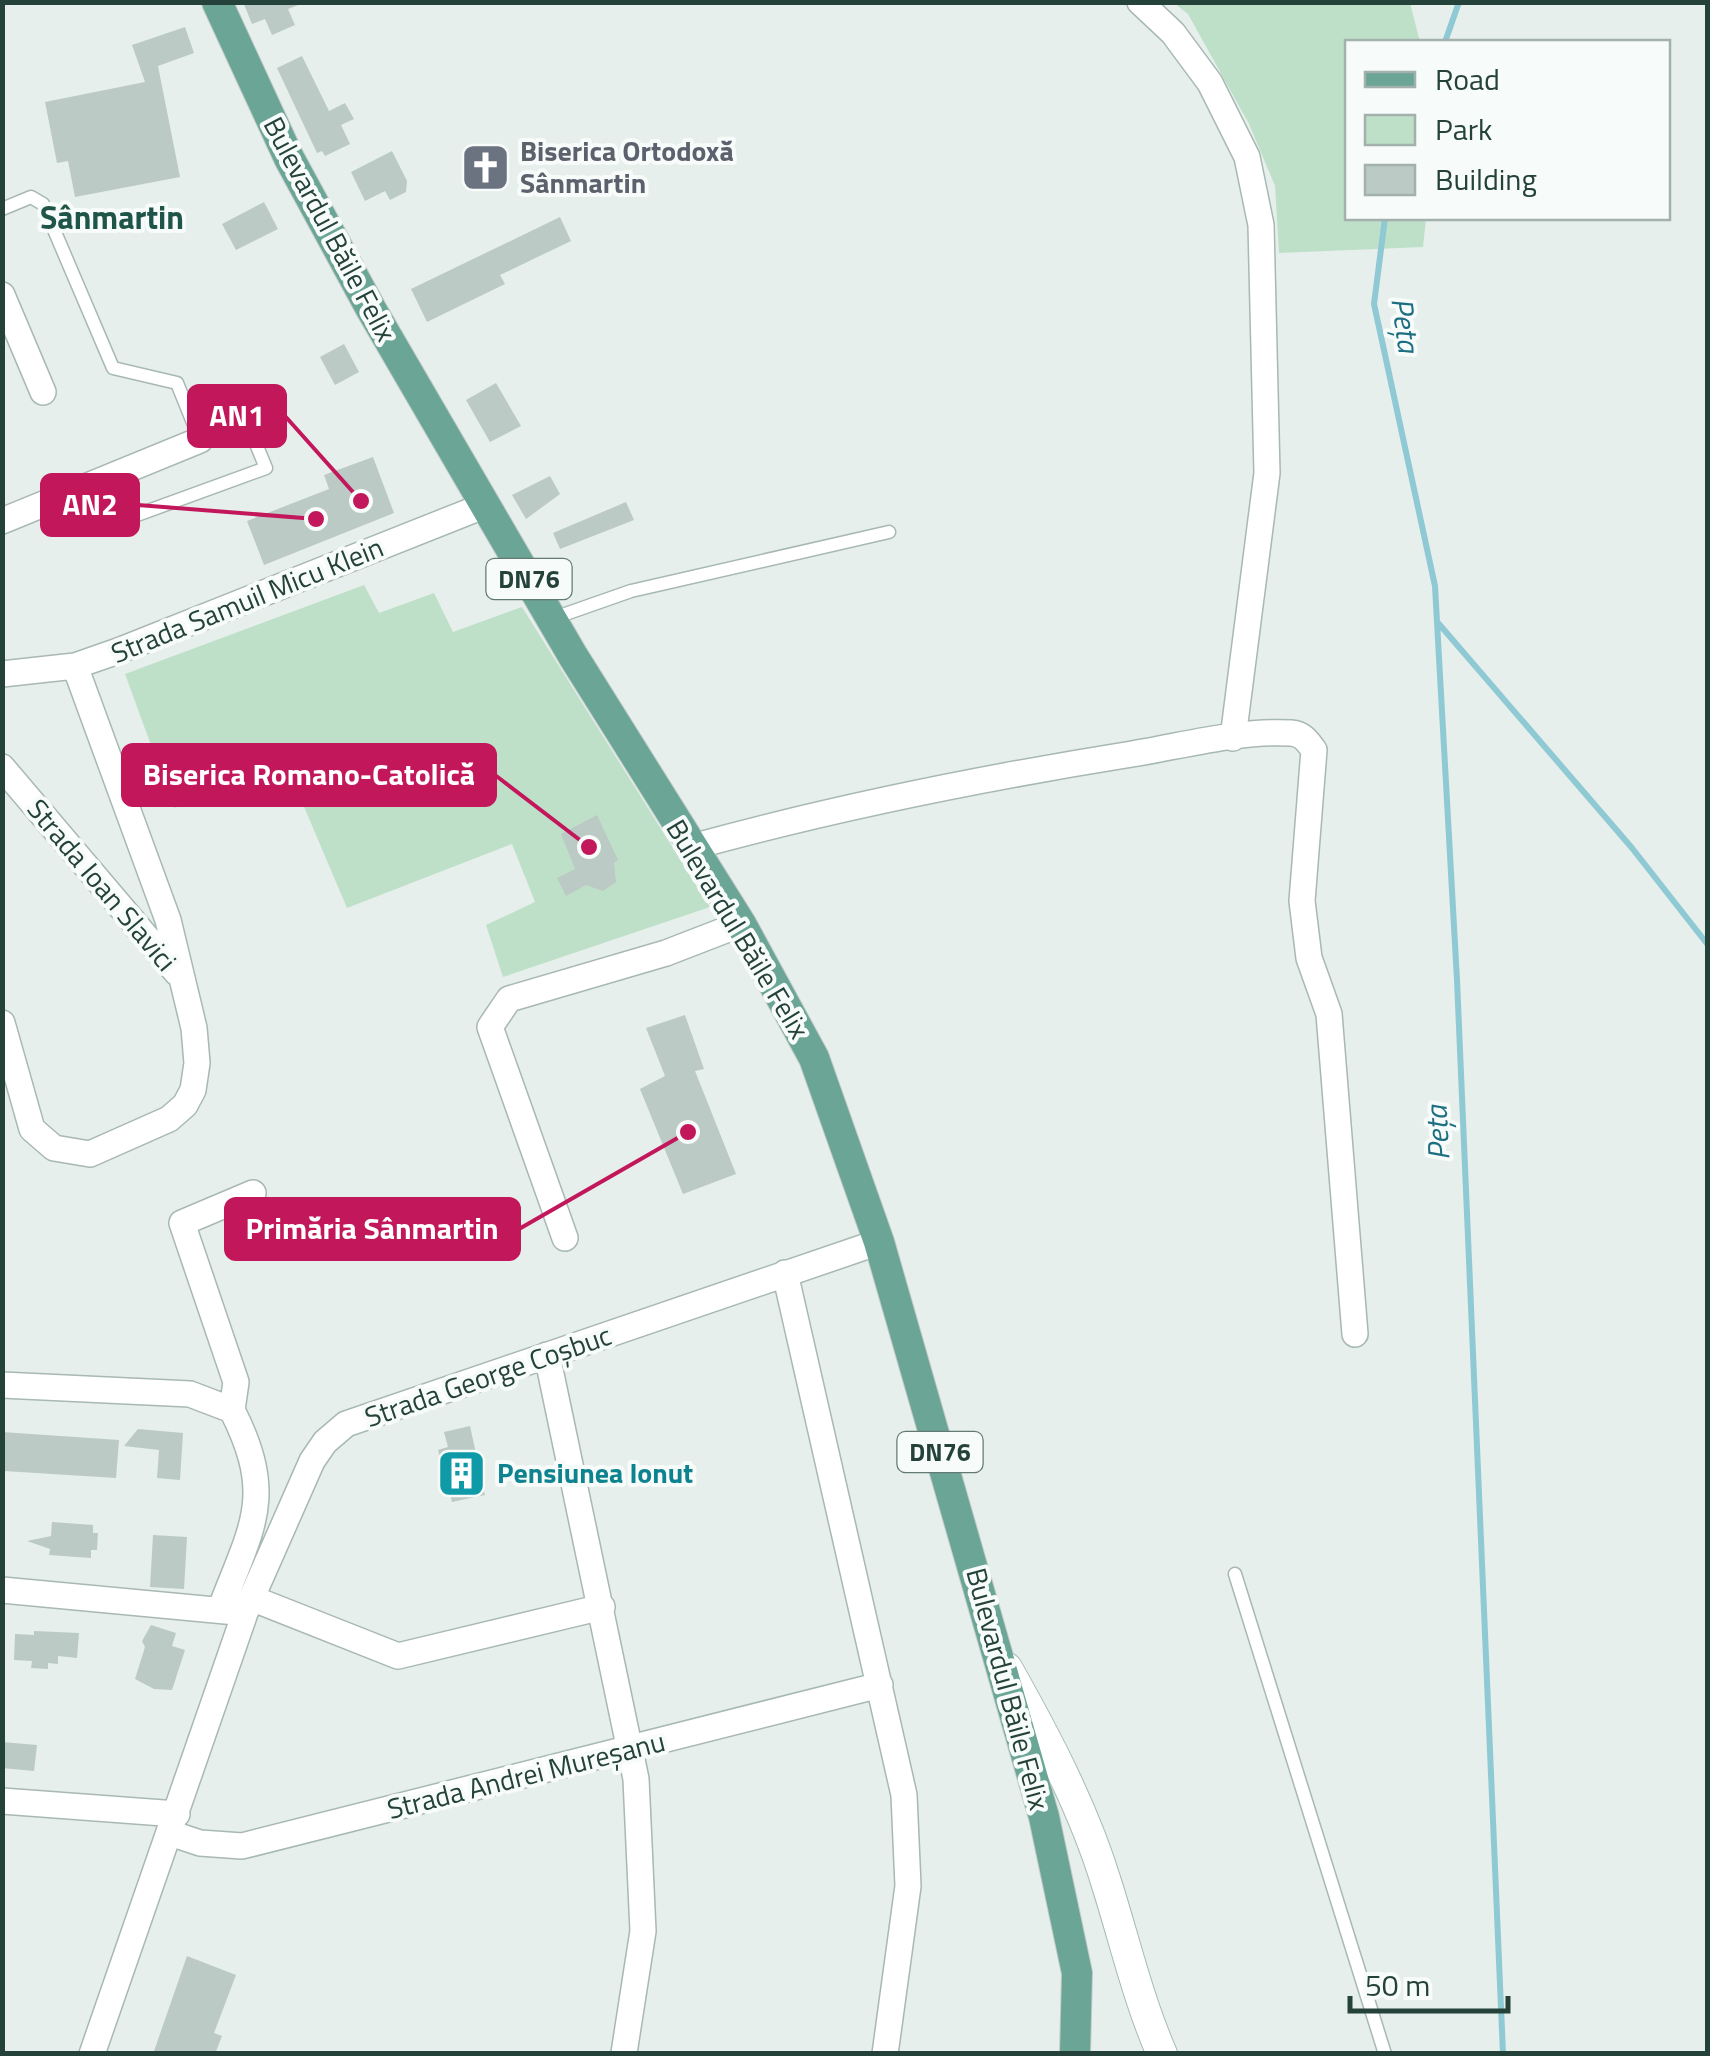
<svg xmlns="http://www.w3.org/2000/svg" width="1710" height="2056" font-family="'Titillium Web',sans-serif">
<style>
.green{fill:#bfe0c8}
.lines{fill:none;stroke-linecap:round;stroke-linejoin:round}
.stream{stroke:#8ec9d4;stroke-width:6}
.building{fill:#bbcac4}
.service-casing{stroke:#a8b8b2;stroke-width:15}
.minor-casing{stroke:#a8b8b2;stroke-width:28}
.secondary-casing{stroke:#a4bbb3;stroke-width:32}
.primary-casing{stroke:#c2cac8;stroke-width:32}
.service{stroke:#fff;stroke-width:12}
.minor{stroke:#fff;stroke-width:25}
.secondary{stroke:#fff;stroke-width:30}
.primary{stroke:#6aa596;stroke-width:30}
.labels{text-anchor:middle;stroke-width:8;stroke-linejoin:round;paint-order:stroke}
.shield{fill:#f7fbf9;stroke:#637a73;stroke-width:2.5}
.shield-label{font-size:25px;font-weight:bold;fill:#24423a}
.worship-label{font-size:28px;font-weight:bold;fill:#5b616d;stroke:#f7fbf9;text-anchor:start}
.street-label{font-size:28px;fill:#24423a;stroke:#f7fbf9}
.culture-label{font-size:28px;font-weight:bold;fill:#0d838f;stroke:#f7fbf9;text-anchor:start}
.water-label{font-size:30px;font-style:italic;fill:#1c6f80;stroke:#f7fbf9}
.quarter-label{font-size:32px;font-weight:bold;fill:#1f5548;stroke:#f7fbf9}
.leader{fill:none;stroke:#c2185b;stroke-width:4}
.callout-dot{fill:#c2185b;stroke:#f7fbf9;stroke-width:4}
.callout{fill:#c2185b;stroke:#c2185b;stroke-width:4}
.callout-label{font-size:30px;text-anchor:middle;font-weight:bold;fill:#fff}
</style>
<rect width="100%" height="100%" fill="#e6efeb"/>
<path class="green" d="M1174,3H1410L1420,42H1348V218H1426L1423,247L1279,253L1275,186L1249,124L1188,14Z
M364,585L379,613L434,593L453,632L522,607L710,907L503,977L486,925L535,902L512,844L347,908L288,769L174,808L125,674Z"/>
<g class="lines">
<path class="stream" d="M1445,42L1459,2
M1385,218L1374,304L1435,586L1457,980L1503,2054
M1439,624L1632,848L1708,945"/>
</g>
<path class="building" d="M243,2H303V3L288,9L295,25L272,35L265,19L252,24Z
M185,27L194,53L158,66L180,177L75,197L68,161L57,163L45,102L145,82L132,45Z
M302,56L329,111L345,103L354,119L341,125L350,144L325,156L322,151L317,153L277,68Z
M392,151L407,181L406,192L390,200L385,191L365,201L351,172Z
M264,202L278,229L236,250L222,224Z
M560,217L571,241L500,275L505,284L427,322L411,289Z
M344,344L359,372L335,385L320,357Z
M496,383L521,426L490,442L466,400Z
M373,457L394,513L264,565L247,521L329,489L324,475Z
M550,476L560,494L526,519L512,495Z
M626,502L634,520L560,549L553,533Z
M597,815L618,860L614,863L616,882L603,891L586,885L566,896L557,878L575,869L561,834Z
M685,1015L704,1069L695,1071L736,1174L683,1194L640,1089L665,1076L646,1028Z
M470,1426L485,1495L452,1502L438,1450L448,1447L444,1432Z
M138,1429L183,1433L180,1480L157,1478L159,1450L124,1446Z
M2,1432L119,1440L116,1478L4,1471Z
M52,1522L93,1525V1533H98L97,1550H91V1558L49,1555L50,1549L27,1541L51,1536Z
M153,1535L187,1537L184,1589L150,1587Z
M151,1625L176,1633L172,1646L185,1650L172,1690L154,1689L135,1679L145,1647L142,1641Z
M34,1631L79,1633L77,1658L58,1656V1664L48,1663V1669L31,1668L32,1661L14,1660L15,1634L34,1635Z
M2,1742L37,1745L34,1771L2,1768Z
M187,1956L236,1975L214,2033L222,2036L215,2054H153Z"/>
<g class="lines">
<defs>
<path id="service" d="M2,209L31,197L43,204L113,368L177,383L200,440L247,422L266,468L104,527L91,524L68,494
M554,618L631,591L889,532
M1235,1574L1385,2054"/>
<path id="minor" d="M1140,2L1173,33L1210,83L1247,157L1261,225L1267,473L1233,738
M2,295L43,392
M2,521L200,440
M2,674L75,666L118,651L486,505
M2,767L177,973
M692,847C837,807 982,778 1132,754C1182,746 1239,730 1291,733C1303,734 1307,741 1314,750L1302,901L1309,958L1329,1014L1355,1334
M2,1023L32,1129L54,1148L90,1154L169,1119L185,1105L193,1090L197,1063L194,1028L168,920L75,666
M565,1238L490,1027L509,999L666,953L741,924
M785,1273L904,1795L908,1886L885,2054
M547,1355L636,1779L643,1931L624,2053
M2,1385L190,1394L232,1410C276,1497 252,1526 220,1610
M232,1410L236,1382L182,1223L253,1193
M2,1590L236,1612
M251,1598L398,1656L602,1607
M2,1801L177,1814
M170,1833L200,1843L242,1846L880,1685
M92,2054L245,1613L312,1461L325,1442L346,1424L879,1242"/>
<path id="secondary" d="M1007,1668C1046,1737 1084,1809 1107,1885C1125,1942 1138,1999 1162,2054"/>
<path id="primary" d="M217,2L289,158L371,309L573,656L741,924L814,1058L879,1242L1044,1817L1077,1973L1075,2054"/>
</defs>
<use href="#service" class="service-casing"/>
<use href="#minor" class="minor-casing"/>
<use href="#secondary" class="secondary-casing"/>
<use href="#primary" class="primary-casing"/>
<use href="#service" class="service"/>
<use href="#minor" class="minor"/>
<use href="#secondary" class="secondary"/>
<use href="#primary" class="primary"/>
</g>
<defs>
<symbol id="church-square" viewBox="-11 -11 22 22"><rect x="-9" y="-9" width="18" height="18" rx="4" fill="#6b7280" stroke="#f7fbf9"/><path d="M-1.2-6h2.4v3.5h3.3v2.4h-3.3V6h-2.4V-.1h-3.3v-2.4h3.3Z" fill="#fff"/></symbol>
<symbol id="building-square" viewBox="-11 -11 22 22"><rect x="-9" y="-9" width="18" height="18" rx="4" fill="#0f9aa8" stroke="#f7fbf9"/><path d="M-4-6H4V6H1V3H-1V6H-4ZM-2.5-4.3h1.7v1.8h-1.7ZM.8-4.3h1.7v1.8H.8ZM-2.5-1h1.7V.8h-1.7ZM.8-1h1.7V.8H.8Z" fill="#fff"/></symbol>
</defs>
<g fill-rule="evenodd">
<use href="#church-square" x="458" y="140" width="55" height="55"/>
<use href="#building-square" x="434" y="1446" width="55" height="55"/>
</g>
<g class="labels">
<g class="shield">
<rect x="486.5" y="559" width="85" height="40" rx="8"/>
<rect x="897.5" y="1432" width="85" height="40" rx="8"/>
</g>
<g class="shield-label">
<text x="529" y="588">DN76</text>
<text x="940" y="1461">DN76</text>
</g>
<g class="worship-label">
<text x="520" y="161">Biserica Ortodoxă<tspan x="520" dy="32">Sânmartin</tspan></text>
</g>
<g class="street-label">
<text transform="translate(330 229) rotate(62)" y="10">Bulevardul Băile Felix</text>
<text transform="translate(247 600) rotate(-22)" y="10">Strada Samuil Micu Klein</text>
<text transform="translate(102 885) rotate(50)" y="10">Strada Ioan Slavici</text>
<text transform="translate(738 929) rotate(59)" y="10">Bulevardul Băile Felix</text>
<text transform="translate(488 1376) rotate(-19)" y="10">Strada George Coșbuc</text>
<text transform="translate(1008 1689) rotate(75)" y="10">Bulevardul Băile Felix</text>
<text transform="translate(526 1775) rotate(-14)" y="10">Strada Andrei Mureșanu</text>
</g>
<g class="culture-label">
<text x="497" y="1483">Pensiunea Ionut</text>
</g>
<g class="water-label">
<text transform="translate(1405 325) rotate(82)" y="10">Peța</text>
<text transform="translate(1438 1133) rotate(-93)" y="10">Peța</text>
</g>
<g class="quarter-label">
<text x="112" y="229">Sânmartin</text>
</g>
</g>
<path class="leader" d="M361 501L285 416M316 519L138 505M589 847L495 775M688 1132L519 1229"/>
<g class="callout-dot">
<circle cx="361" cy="501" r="10"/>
<circle cx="316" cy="519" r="10"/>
<circle cx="589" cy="847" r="10"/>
<circle cx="688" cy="1132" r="10"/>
</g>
<g class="callout">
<rect x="189" y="386" width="96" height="60" rx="10"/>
<rect x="42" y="475" width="96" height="60" rx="10"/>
<rect x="123" y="745" width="372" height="60" rx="10"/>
<rect x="226" y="1199" width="293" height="60" rx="10"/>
</g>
<g class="callout-label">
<text x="237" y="426">AN1</text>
<text x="90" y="515">AN2</text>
<text x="309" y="785">Biserica Romano-Catolică</text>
<text x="372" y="1239">Primăria Sânmartin</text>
</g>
<rect width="1710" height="2056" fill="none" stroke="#24423a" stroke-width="10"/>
<rect x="1345" y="40" width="325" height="180" fill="#f7fbf9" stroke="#a3b1ad" stroke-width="2.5"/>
<rect x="1365" y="72" width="50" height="15" fill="#6aa596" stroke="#a3b1ad" stroke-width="2.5"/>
<text x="1435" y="90" font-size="30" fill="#24423a">Road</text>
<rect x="1365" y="115" width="50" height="30" fill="#bfe0c8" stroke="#a3b1ad" stroke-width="2.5"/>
<text x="1435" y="140" font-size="30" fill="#24423a">Park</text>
<rect x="1365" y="165" width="50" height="30" fill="#bbcac4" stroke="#a3b1ad" stroke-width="2.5"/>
<text x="1435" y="190" font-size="30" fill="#24423a">Building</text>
<path d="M1350 1996v15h158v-15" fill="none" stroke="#24423a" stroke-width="5"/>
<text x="1365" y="1996" font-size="30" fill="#24423a" stroke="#f7fbf9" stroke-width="8" paint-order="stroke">50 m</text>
</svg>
